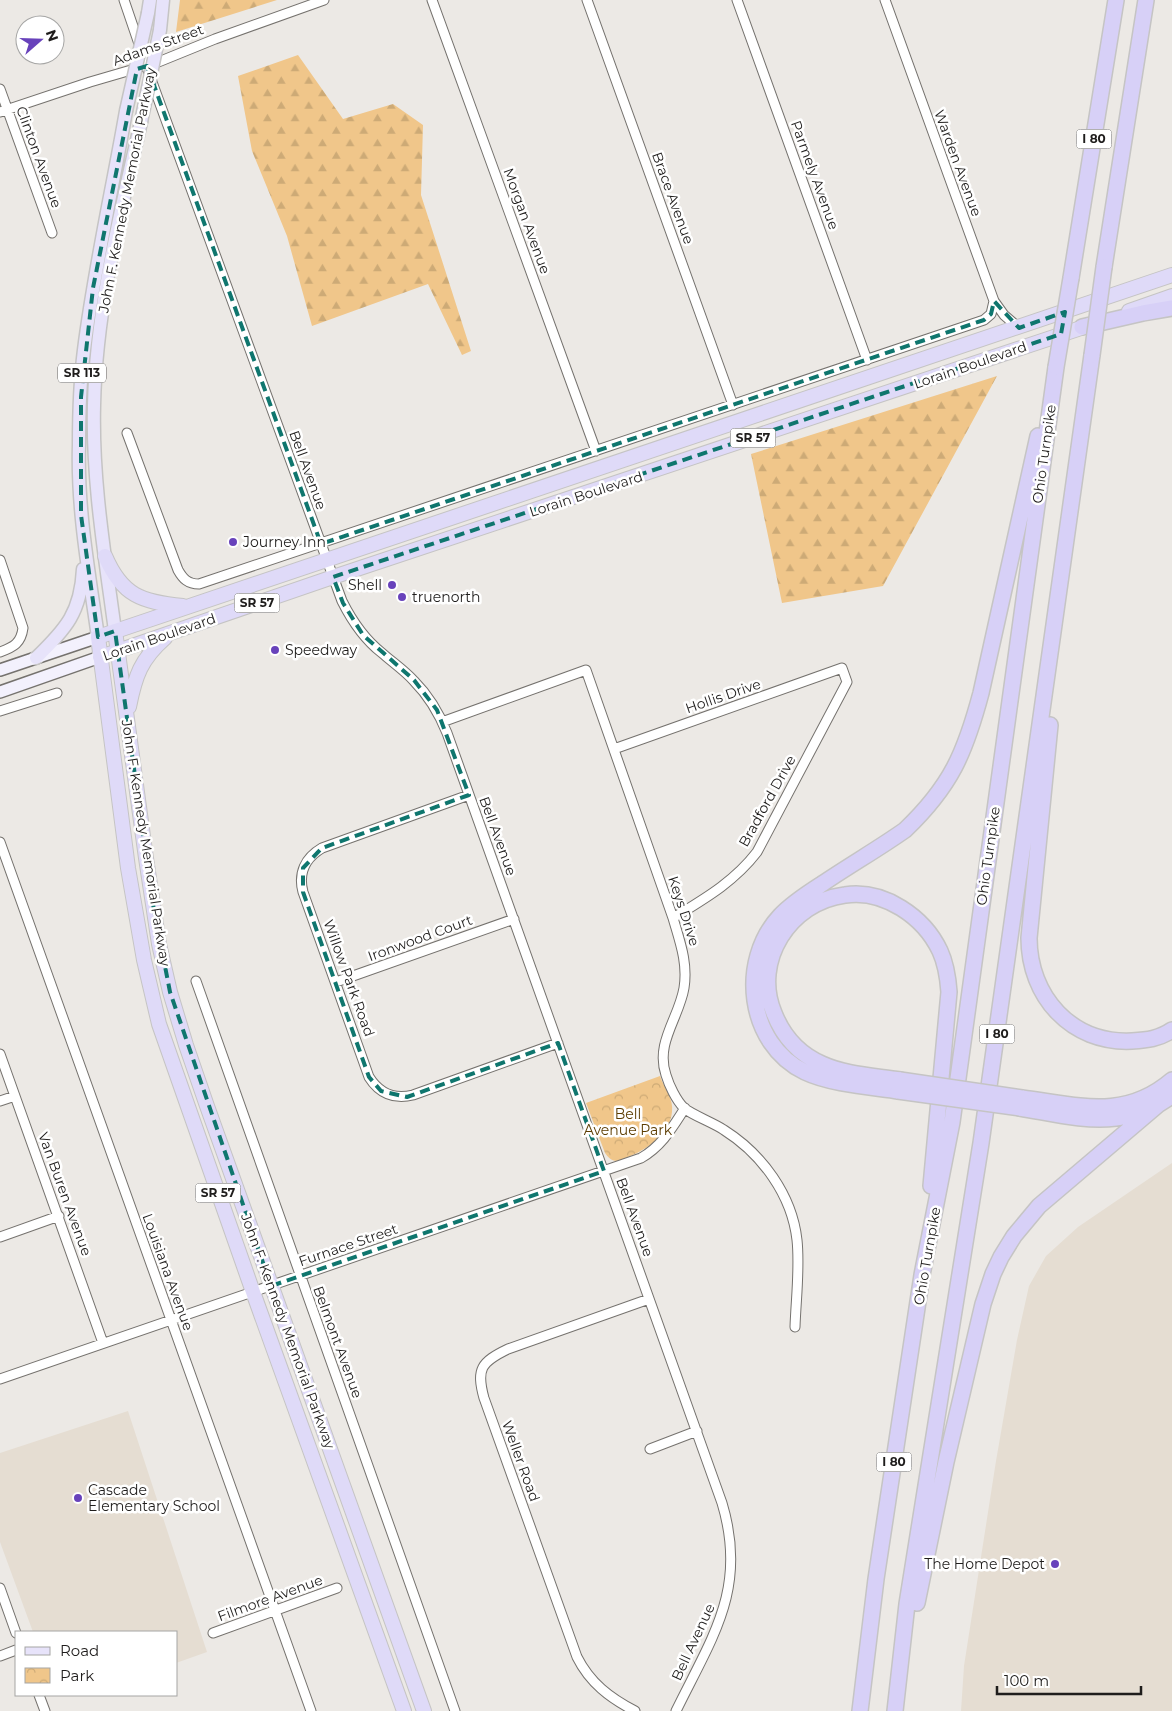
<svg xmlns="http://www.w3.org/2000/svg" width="1172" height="1711" font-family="Montserrat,sans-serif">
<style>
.built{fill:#e5ddd2}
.forest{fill:url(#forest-firs)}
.park{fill:url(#park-crowns)}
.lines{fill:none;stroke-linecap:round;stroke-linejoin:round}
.minor-casing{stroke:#75726e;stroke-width:11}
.secondary-casing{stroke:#75726e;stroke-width:14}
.primary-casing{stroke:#c5c4c4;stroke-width:15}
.trunk-casing{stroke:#c5c4c4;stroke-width:16}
.motorway-casing{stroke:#c5c4c4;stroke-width:18}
.minor{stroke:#fff;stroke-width:9}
.secondary{stroke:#f3f1fd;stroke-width:11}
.primary{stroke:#e7e3fa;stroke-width:12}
.trunk{stroke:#dfdaf8;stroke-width:14}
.motorway{stroke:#d7d0f7;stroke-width:15}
.primary-bridge-casing{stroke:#c5c4c4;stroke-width:15;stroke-linecap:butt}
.motorway-bridge-casing{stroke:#c5c4c4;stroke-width:18;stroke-linecap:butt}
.primary-bridge{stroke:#e7e3fa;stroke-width:12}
.motorway-bridge{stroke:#d7d0f7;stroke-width:15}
.marked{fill:none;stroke:#0f766e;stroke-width:4;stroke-dasharray:10 6;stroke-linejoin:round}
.poi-dot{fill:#6842bb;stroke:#fff;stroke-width:2}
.labels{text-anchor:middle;stroke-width:5;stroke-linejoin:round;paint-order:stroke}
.shield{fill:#fff;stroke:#626160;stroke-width:1}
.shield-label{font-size:12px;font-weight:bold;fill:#1f1d1c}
.street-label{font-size:14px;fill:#1f1d1c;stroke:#fff}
.poi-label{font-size:14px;fill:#1f1d1c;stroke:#fff;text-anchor:start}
.park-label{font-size:14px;fill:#5c3c00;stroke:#fff}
</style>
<defs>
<pattern id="forest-firs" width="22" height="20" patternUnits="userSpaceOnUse" patternTransform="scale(1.25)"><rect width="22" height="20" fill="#f0c68a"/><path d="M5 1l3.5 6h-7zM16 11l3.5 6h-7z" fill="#cdaa76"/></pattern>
<pattern id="park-crowns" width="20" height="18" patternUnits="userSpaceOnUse" patternTransform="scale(1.25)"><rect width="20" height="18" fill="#f0c68a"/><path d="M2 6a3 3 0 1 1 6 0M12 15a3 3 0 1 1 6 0" fill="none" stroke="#cdaa76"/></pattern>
</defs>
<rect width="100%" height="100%" fill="#ece9e5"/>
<path class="built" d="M1172,1163V1711H961L964,1666L996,1461L1017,1340L1029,1286L1046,1256L1078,1227Z
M128,1411L207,1652L176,1663V1632H33L0,1542V1453Z"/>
<path class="forest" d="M180,0H277L176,32Z
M298,55L343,119L393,104L423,125L421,195L471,351L462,355L428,284L312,326L287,236L252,151L238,76Z
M997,376L883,586L782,603L751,454Z"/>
<path class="park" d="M660,1076C664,1088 674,1099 672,1112C670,1134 646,1150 628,1157C625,1158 620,1161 617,1161C611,1161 608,1157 605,1153L586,1103Z"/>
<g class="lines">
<defs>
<path id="minor" d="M124,0L152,82L342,601C352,621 364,639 382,653C392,662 404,670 414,681C429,696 439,713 447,733L722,1503C748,1589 712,1637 676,1711
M432,0L596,451
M587,0L733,405
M737,0L867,360
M885,0L994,301L1004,315L1019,328
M151,65L215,39L324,0
M0,89L52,233
M0,112L90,82L138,68
M127,433L178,570C183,579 188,584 199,584L984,320L991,314L994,301
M0,560L23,628C21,643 14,647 0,652
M0,711L57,693
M442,722L586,670L673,918C680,942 688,963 684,988C679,1018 655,1043 666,1075C669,1085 676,1100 684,1108C692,1115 714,1123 724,1130C762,1154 792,1195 797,1240C800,1268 796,1298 795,1327
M614,749L842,668L847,682L757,852C734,882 704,899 673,918
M469,795L322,848C305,858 298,873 303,892L369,1077C379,1093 394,1100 413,1095L558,1043
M0,842L311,1711
M196,981L455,1711
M336,982L514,919
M0,1054L103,1343
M0,1101L15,1096
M0,1237L59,1216
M0,1379L641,1158C662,1146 672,1128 685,1108
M650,1449L697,1431
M0,1588L16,1633
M213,1633L337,1588
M0,1656L16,1650
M39,1695L45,1711
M635,1711C610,1698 590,1683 577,1657L484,1398C476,1369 481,1362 508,1349L649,1299"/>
<path id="secondary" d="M0,670L98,637
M0,692L100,657"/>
<path id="primary" d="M148,13L150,0
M160,30L163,0
M115,631C105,556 92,481 94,405C96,309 120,215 141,122
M98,637C89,573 77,509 79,445C79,413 80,381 84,350C94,270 112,191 126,111
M36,658C66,629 81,612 83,569"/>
<path id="trunk" d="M1129,311L1172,296
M105,556C122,596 142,602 183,606
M115,631L146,858L159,944L170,992L186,1045L207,1106L424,1711
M100,657L333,577L1093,324
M129,707C135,676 141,659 165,638
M404,1711L253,1292L159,1024L144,960L128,868L98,637L1172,275"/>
<path id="motorway" d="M1104,267L1146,0
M1071,278L1116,0
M1082,327L1143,313L1172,308
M1050,725L1029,938C1029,996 1071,1044 1132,1041C1147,1040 1159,1039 1172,1030
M900,1080C875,1076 846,1075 822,1064C799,1054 783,1036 774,1013C752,961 790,902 845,895C884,889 924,917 940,951C946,964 948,978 949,992L931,1186
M898,1091C871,1087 830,1084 805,1072C747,1044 738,961 780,916C792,903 808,893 822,884C850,865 878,849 905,830C951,786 965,753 981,693L1038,436
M1022,1098C1078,1105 1124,1121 1172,1080
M1020,1108C1051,1113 1085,1122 1116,1118C1127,1117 1137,1112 1146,1109
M917,1603L946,1462L983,1304L993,1274L1001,1257L1014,1236L1039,1206L1159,1104L1172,1096
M860,1711L876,1579L922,1275L952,1122L1056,367
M895,1711L907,1604L981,1143L1092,355"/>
</defs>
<use href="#minor" class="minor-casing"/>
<use href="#secondary" class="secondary-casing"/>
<use href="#primary" class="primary-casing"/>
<use href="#trunk" class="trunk-casing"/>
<use href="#motorway" class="motorway-casing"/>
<use href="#minor" class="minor"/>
<use href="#secondary" class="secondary"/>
<use href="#primary" class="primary"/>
<use href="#trunk" class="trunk"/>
<use href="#motorway" class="motorway"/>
<defs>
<path id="primary-bridge" d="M126,111L148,13
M141,122L160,30"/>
<path id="motorway-bridge" d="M1092,355L1104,267
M1056,367L1071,278
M900,1080L1022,1098
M898,1091L1020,1108"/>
</defs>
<use href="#primary-bridge" class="primary-bridge-casing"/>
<use href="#motorway-bridge" class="motorway-bridge-casing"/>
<use href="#primary-bridge" class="primary-bridge"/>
<use href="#motorway-bridge" class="motorway-bridge"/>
</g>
<path class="marked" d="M147,66L321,544L984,320L991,314L994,301L1019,328L1065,312L1061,334L333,577L343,603L363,635L414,680L437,710L469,795L322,848L303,868V892L369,1077L381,1091L407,1097L558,1043L604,1171L271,1286L170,992L152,899L115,631L98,637L81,515V397L93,288L137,69Z"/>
<g class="poi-dot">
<circle cx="233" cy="542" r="5"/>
<circle cx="392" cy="585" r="5"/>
<circle cx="402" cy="597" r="5"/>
<circle cx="275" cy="650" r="5"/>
<circle cx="78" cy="1498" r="5"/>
<circle cx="1055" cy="1564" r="5"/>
</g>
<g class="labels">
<g class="shield">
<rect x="1076.5" y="129.5" width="35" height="19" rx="4"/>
<rect x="58" y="363.5" width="48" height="19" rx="4"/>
<rect x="730.5" y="428.5" width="45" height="19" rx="4"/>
<rect x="234.5" y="593.5" width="45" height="19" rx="4"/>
<rect x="979.5" y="1024.5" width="35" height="19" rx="4"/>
<rect x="195.5" y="1183.5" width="45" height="19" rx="4"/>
<rect x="876.5" y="1452.5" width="35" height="19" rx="4"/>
</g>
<g class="shield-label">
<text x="1094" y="143">I 80</text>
<text x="82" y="377">SR 113</text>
<text x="753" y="442">SR 57</text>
<text x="257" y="607">SR 57</text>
<text x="997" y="1038">I 80</text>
<text x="218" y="1197">SR 57</text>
<text x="894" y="1466">I 80</text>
</g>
<g class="street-label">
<text transform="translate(158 45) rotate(-20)" y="5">Adams Street</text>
<text transform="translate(39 157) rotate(70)" y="5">Clinton Avenue</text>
<text transform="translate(958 163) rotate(70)" y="5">Warden Avenue</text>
<text transform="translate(815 175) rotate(70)" y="5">Parmely Avenue</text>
<text transform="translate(127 190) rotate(-79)" y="5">John F. Kennedy Memorial Parkway</text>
<text transform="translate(673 198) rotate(70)" y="5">Brace Avenue</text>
<text transform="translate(527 221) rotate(70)" y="5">Morgan Avenue</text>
<text transform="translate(970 365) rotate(-19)" y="5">Lorain Boulevard</text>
<text transform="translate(1044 454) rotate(-82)" y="5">Ohio Turnpike</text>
<text transform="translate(308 470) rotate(70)" y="5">Bell Avenue</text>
<text transform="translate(586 494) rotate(-18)" y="5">Lorain Boulevard</text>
<text transform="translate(159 637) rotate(-19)" y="5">Lorain Boulevard</text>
<text transform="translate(723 696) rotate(-19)" y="5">Hollis Drive</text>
<text transform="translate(767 801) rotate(-61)" y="5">Bradford Drive</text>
<text transform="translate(498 836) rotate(70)" y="5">Bell Avenue</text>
<text transform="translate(146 843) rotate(81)" y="5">John F. Kennedy Memorial Parkway</text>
<text transform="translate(988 856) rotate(-82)" y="5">Ohio Turnpike</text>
<text transform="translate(684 911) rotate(72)" y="5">Keys Drive</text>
<text transform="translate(420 938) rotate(-20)" y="5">Ironwood Court</text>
<text transform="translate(349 978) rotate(70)" y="5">Willow Park Road</text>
<text transform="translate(65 1194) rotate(70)" y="5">Van Buren Avenue</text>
<text transform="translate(635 1217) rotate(70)" y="5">Bell Avenue</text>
<text transform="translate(348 1245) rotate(-19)" y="5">Furnace Street</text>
<text transform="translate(927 1256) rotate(-80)" y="5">Ohio Turnpike</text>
<text transform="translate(168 1272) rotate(70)" y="5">Louisiana Avenue</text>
<text transform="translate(288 1331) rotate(70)" y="5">John F. Kennedy Memorial Parkway</text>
<text transform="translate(338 1342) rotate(70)" y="5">Belmont Avenue</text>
<text transform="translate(521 1461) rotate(70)" y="5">Weller Road</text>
<text transform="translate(270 1598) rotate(-20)" y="5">Filmore Avenue</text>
<text transform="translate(693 1642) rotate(-65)" y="5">Bell Avenue</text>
</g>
<g class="poi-label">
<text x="243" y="547">Journey Inn</text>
<text x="382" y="590" text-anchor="end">Shell</text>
<text x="412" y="602">truenorth</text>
<text x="285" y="655">Speedway</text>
<text x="88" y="1495">Cascade<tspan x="88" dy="16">Elementary School</tspan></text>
<text x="1045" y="1569" text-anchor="end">The Home Depot</text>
</g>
<g class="park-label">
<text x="628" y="1119">Bell<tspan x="628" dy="16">Avenue Park</tspan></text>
</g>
</g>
<rect x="15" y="1631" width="162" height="65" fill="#ffffff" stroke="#a5a5a4"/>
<rect x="25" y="1647" width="25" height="8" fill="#e7e3fa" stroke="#a5a5a4"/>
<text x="60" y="1656" font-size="15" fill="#1f1d1c">Road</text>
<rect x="25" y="1668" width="25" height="15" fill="url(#park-crowns)" stroke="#a5a5a4"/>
<text x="60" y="1681" font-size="15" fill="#1f1d1c">Park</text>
<g transform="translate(40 40) rotate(70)"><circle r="24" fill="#ffffff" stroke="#a5a5a4"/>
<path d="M0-4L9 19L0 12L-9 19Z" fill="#6842bb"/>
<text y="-8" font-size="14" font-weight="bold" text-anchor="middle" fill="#1f1d1c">N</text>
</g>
<path d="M997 1686v8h144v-8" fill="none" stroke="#1f1d1c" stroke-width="2.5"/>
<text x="1004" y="1686" font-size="15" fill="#1f1d1c" stroke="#ffffff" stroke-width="4" paint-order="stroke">100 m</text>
</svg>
